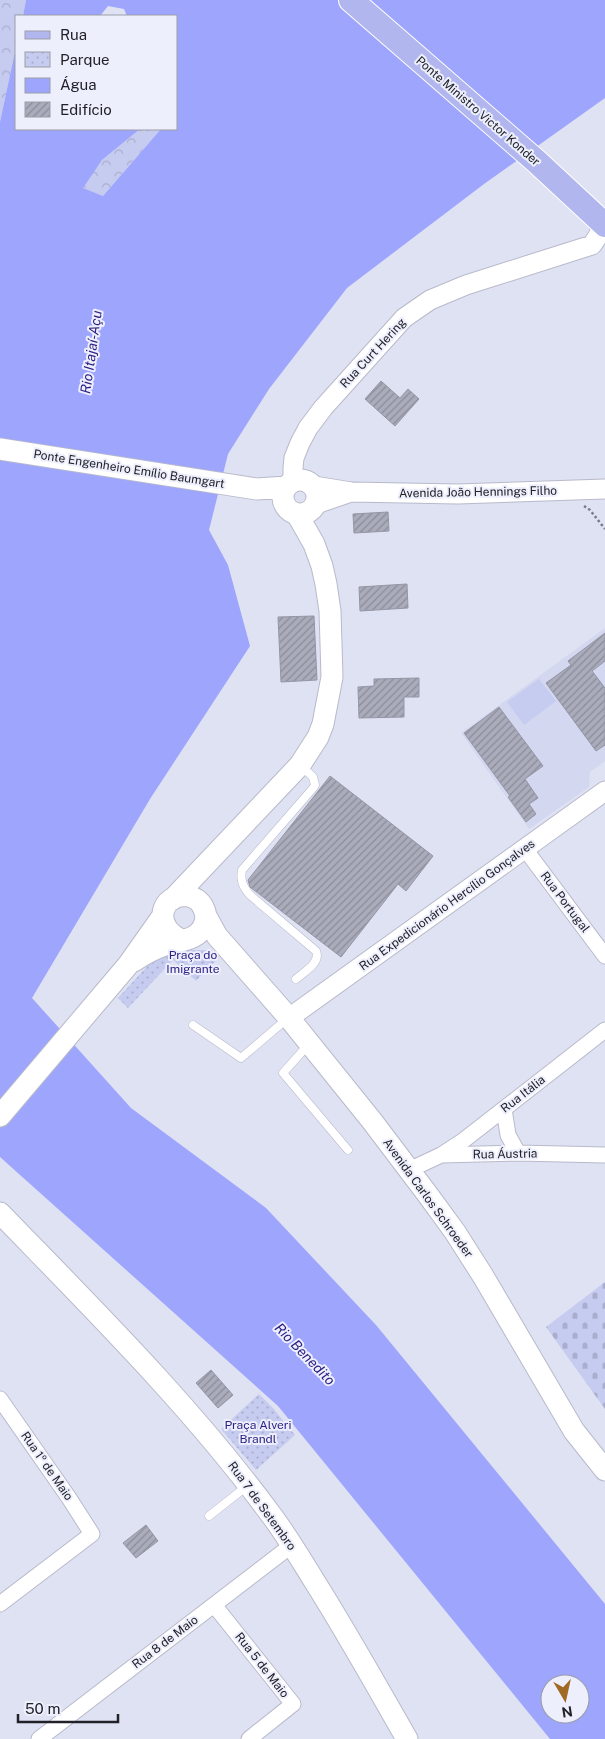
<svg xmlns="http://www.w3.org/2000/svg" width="605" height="1739" font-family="'Public Sans',sans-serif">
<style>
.built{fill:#d3d7ef}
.grass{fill:#c6cbf0}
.forest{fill:url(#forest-crowns)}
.cemetery{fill:url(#cemetery-stones)}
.park{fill:url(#park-dots)}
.water{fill:#9da5fd;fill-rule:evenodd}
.building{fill:url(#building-hatch);stroke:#9496a6}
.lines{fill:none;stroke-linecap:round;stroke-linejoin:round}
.service-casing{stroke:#b8bacb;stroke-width:9}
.minor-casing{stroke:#b8bacb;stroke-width:17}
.tertiary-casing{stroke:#b8bacb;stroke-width:21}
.secondary-casing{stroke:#b8bacb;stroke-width:23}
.primary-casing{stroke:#fff;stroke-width:26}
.path{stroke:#797b86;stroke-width:2.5;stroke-dasharray:2.5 2.5;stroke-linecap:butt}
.service{stroke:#fff;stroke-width:8}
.minor{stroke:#fff;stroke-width:15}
.tertiary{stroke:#fff;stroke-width:19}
.secondary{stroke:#fff;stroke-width:21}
.primary{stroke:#b2b6ef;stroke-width:24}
.labels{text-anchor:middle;stroke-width:4;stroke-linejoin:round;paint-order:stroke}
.street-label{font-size:12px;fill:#212228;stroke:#edeffd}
.park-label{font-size:12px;fill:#2c2184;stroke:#edeffd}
.water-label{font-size:14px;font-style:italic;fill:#2c2084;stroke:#edeffd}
</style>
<defs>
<pattern id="forest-crowns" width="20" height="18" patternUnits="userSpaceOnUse" patternTransform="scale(1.25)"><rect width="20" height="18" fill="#c6cbf0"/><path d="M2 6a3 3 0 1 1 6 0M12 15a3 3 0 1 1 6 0" fill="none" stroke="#aaaece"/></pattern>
<pattern id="cemetery-stones" width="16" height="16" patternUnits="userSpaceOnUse" patternTransform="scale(1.25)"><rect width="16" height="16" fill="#c6cbf0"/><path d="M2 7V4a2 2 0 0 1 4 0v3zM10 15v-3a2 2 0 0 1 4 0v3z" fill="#aaaece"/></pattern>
<pattern id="park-dots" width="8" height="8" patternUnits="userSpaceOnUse" patternTransform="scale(1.25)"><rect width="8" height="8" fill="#c6cbf0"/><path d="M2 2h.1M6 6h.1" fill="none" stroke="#aaaece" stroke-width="1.8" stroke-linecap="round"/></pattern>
<pattern id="building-hatch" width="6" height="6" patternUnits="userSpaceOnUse" patternTransform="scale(1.25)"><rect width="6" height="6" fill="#aaacbc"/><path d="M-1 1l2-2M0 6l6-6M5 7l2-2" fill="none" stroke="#8a8c99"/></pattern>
</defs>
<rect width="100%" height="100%" fill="#dfe2f3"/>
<path class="built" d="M605,628V761L590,772L589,787L529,829L461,733Z"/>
<path class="grass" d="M539,679L556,701L524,725L507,702Z"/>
<path class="forest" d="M0,0H26L23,16H16V47L0,122Z
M140,129H161L103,196L82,188L102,160Z"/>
<path class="cemetery" d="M605,1282V1409L546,1327Z"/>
<path class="park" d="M187,950H205L222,954L196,981L173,960L128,1008L118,998L153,960L170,953Z
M259,1394L273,1408L295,1435L256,1470L221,1429Z"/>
<path class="water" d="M26,0H605V98L484,184L347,288L269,389L228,454L209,530L228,565L250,646L150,799L32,998L131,1108L266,1208L376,1325L605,1604V1739H550L278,1406L0,1157V122L16,47V129H140L102,160L83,188L103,196L161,129H176V16H127L124,9L108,6L100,16H23ZM550,1684H580V1714H550Z"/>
<path class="building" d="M381,381L400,398L408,389L419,399L395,426L365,399Z
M388,512L389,531L354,533L353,514Z
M407,584L408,608L360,611L359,587Z
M314,616L317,680L281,682L278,617Z
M605,633V661L592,671L605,688V745L596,751L546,683L571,665L568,661Z
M419,678V697H404V717L359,718L358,687L374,686V679Z
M499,707L543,766L525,779L538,798L529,804L536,814L526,822L508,797L510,796L464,733Z
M330,776L433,856L406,891L398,884L341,957L250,887L248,880Z
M211,1370L233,1395L218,1408L196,1383Z
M146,1525L158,1541L136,1558L123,1543Z"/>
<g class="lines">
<defs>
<path id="service" d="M296,979C304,972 321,963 316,951L250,895C243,887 240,881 242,870L314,787L315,785L313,777L300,765
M193,1025L241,1058L288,1018
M308,1045L283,1073L348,1150
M209,1516L247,1486"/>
<path id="minor" d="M525,849L605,956
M504,1109L508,1135L518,1153
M441,1155L464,1140L605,1030
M409,1170L441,1155L518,1153L605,1155
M0,1399L69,1498L92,1534L0,1604
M214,1605L293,1704L249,1739
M39,1739L292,1545"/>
<path id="tertiary" d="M293,481V468L294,458L300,443L308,428L323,408L404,318L430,300L466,285L592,245L598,236L603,223
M314,486L351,492L458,494L605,489
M316,504L348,493
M289,1018L605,791"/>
<path id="secondary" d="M0,449L257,489L286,487
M283 497a17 17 0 1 1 34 0a17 17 0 1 1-34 0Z
M173,899L300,765L318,737L323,724L332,677L330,611L326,584L322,566L314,544L297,514
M206,916L217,936L289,1018L372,1121L428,1195L455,1232L483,1276L574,1431L605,1470
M134,961C144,954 154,949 165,945C179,940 198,941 204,925C207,919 206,913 203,907C200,901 194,897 188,896C161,892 151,927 182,940
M0,1116L128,965L162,917
M0,1213C94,1310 192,1407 272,1516C287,1536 300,1558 313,1579C346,1631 376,1685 407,1739"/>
<path id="primary" d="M351,0L536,161L605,225"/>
</defs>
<use href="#service" class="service-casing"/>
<use href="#minor" class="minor-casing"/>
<use href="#tertiary" class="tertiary-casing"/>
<use href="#secondary" class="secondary-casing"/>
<use href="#primary" class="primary-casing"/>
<path class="path" d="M584,506L590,510L605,529"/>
<use href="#service" class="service"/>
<use href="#minor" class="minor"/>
<use href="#tertiary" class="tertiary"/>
<use href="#secondary" class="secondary"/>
<use href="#primary" class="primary"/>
</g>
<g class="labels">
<g class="street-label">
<text transform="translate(478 111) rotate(41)" y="4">Ponte Ministro Victor Konder</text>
<text transform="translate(373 353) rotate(-47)" y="4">Rua Curt Hering</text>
<text transform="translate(129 469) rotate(9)" y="4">Ponte Engenheiro Emílio Baumgart</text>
<text transform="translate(478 492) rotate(-1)" y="4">Avenida João Hennings Filho</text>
<text transform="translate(565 902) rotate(53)" y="4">Rua Portugal</text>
<text transform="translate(447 905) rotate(-36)" y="4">Rua Expedicionário Hercílio Gonçalves</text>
<text transform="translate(523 1094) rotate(-38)" y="4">Rua Itália</text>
<text transform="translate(505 1154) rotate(-1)" y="4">Rua Áustria</text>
<text transform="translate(428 1198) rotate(54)" y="4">Avenida Carlos Schroeder</text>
<text transform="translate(47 1466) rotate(55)" y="4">Rua 1º de Maio</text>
<text transform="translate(262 1506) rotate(54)" y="4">Rua 7 de Setembro</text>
<text transform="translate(165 1642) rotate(-37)" y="4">Rua 8 de Maio</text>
<text transform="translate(262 1665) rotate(52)" y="4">Rua 5 de Maio</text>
</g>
<g class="park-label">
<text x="193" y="959">Praça do<tspan x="193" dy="14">Imigrante</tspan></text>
<text x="258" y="1429">Praça Alveri<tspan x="258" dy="14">Brandl</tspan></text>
</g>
<g class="water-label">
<text transform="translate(91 352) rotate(-82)" y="5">Rio Itajaí-Açu</text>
<text transform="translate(305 1354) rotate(46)" y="5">Rio Benedito</text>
</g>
</g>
<rect x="15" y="15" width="162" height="115" fill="#edeffd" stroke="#9b9da8"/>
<rect x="25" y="31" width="25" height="8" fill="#b2b6ef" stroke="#9b9da8"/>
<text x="60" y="40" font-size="15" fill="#212228">Rua</text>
<rect x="25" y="52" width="25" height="15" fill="url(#park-dots)" stroke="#9b9da8"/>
<text x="60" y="65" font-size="15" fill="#212228">Parque</text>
<rect x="25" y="78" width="25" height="15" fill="#9da5fd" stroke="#9b9da8"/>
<text x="60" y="90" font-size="15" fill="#212228">Água</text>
<rect x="25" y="102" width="25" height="15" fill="url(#building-hatch)" stroke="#9b9da8"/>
<text x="60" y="115" font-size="15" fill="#212228">Edifício</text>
<g transform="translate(565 1699) rotate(171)"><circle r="24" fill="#edeffd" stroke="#9b9da8"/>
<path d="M0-4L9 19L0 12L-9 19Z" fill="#a06a24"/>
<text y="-8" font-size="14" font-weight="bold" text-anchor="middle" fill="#212228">N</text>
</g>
<path d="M18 1714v8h100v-8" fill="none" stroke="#212228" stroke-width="2.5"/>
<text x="25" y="1714" font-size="15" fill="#212228" stroke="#edeffd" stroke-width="4" paint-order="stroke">50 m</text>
</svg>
